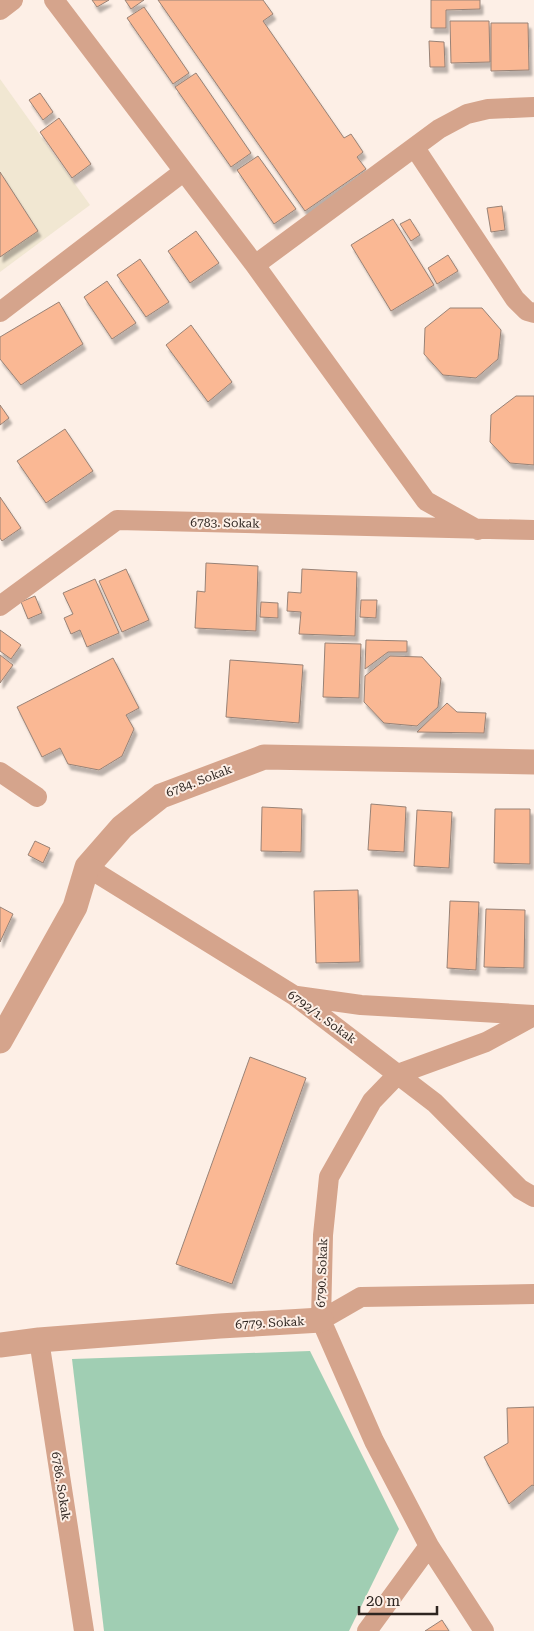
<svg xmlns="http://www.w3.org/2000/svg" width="534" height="1631" font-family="'Roboto Serif',serif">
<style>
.education{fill:#f1e7d2}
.green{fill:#a0ceb3}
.building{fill:#fab894;stroke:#988276;filter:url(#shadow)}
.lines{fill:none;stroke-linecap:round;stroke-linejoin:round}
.minor{stroke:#d5a48c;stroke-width:20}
.tertiary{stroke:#d5a48c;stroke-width:25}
.labels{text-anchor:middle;stroke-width:4;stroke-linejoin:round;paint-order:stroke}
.street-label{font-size:12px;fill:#2e2520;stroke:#fdefe6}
</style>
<defs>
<filter id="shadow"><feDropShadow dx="3" dy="5.5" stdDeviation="1" flood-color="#0004"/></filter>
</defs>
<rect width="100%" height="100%" fill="#fdefe6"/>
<path class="education" d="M0,79L90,205L0,272Z"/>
<path class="green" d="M310,1351L399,1529L349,1631H104L72,1359Z"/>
<path class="building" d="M92,0H109L97,7Z
M125,0H144L131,9Z
M158,0H263L273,14L263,21L344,138L351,134L363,152L357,157L366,169L305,211Z
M431,0H480V9L446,10V28H431Z
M144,7L189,73L173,84L127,18Z
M450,21H489L490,62L451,63Z
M491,23H528L529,70L491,71Z
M429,41L444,42L445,67H430Z
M196,73L251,153L231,167L175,87Z
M40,93L53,112L43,120L29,100Z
M59,118L91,164L72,178L40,132Z
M258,156L296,209L274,224L237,170Z
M0,172L38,231L0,257Z
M502,206L505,230L491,232L487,208Z
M393,219L434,285L391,311L351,245Z
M410,219L420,235L411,241L400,224Z
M196,231L219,263L190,283L168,251Z
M448,255L458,271L437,284L428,268Z
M140,259L169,302L146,317L117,275Z
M107,281L136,323L112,339L84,297Z
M59,302L83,344L21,385L0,359V337Z
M450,308H482L501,330L498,359L476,378L443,375L424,354L425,328Z
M191,325L232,382L208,402L166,345Z
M516,396H534V465L510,463L490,442L491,415Z
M0,405L9,418L0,425Z
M65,429L93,471L46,503L17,461Z
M0,497L21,528L2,541L0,538Z
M206,563L258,566L256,631L195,628L197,591L205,592Z
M126,569L149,620L122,632L99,581Z
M302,569L357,572L355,636L299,634L301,612L287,611L288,592L301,593Z
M95,579L119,633L87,647L80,630L71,634L64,618L73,614L63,593Z
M35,596L42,613L28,619L21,602Z
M361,600H377L376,618L360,617Z
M261,602L278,603V618L260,617Z
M0,630L21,645L11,659L0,651Z
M366,640L407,641V652H388L365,669Z
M325,643L361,644L359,698L323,697Z
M0,655L13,665L0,683Z
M390,656L422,657L441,678L438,707L417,726L384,723L364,702L365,676Z
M113,658L139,708L126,715L134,729L122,756L99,770L68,764L60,748L42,757L17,707Z
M230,660L303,665L299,723L226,717Z
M447,703L457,712L486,713L484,733L417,732Z
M371,804L406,807L404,852L368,850Z
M262,807L302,809L301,852L261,851Z
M495,809H530V864L494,863Z
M417,810L452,812L449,868L414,866Z
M35,841L50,848L43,863L28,855Z
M358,890L360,962L316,963L314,891Z
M450,901L479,902L476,970L447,968Z
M0,907L13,914L0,942Z
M486,909L525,910L524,968L484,967Z
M250,1057L306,1078L232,1284L176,1264Z
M534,1407V1486L532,1485L509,1504L484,1457L508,1443L507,1408Z
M442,1620L449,1631H425Z"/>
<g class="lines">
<path class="minor" d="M54,0L255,265L426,501L478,530
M0,10L13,0
M415,148L515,299L527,311L534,313
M255,265L439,129L467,114L488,109L534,107
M0,312L183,172
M0,606L117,520L534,530
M0,772L37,797
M87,867L295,996L435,1103L520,1189L534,1197
M297,996L361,1005L534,1015
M321,1320L361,1297L534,1294
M39,1340L84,1631
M367,1631L429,1546
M484,1631L429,1546L374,1441L321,1320L323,1235L329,1177L372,1101L398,1074L486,1042L534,1016"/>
<path class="tertiary" d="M0,1041L75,907L87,867L122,827L161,796L264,757L534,762
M0,1345L39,1340L220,1326L321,1320"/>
</g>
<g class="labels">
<g class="street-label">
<text transform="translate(225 523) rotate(1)" y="4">6783. Sokak</text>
<text transform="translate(199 781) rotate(-21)" y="4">6784. Sokak</text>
<text transform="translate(322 1017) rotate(36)" y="4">6792/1. Sokak</text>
<text transform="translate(322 1273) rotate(-88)" y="4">6790. Sokak</text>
<text transform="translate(270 1323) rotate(-3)" y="4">6779. Sokak</text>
<text transform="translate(61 1486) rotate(81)" y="4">6786. Sokak</text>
</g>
</g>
<path d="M359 1606v8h78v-8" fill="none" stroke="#2e2520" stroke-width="2.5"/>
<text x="366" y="1606" font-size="15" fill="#2e2520" stroke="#fdefe6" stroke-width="4" paint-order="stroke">20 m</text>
</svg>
